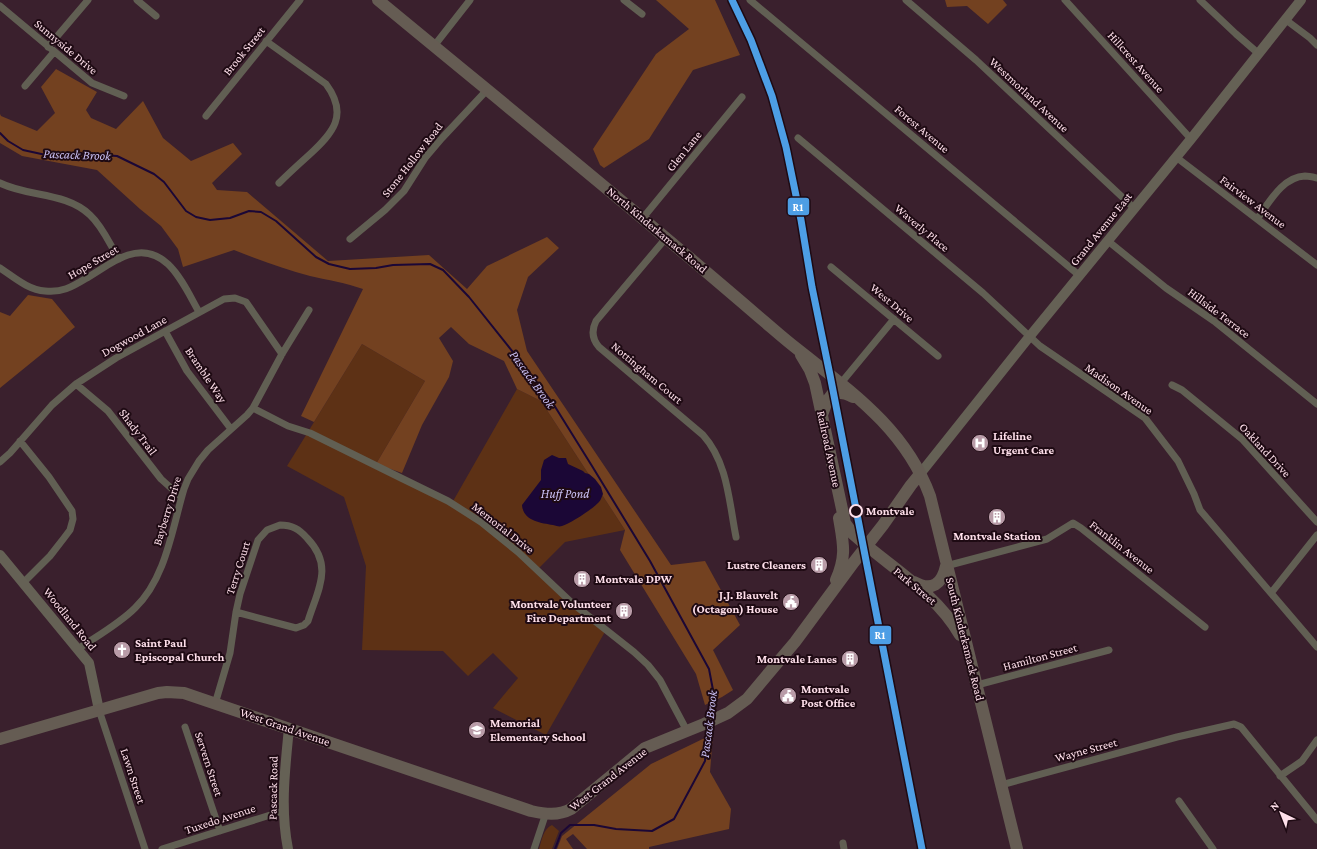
<svg xmlns="http://www.w3.org/2000/svg" width="1317" height="849" font-family="'Crimson Pro',serif">
<style>
.green{fill:#5d3115}
.forest{fill:#734120}
.water{fill:#1b0736}
.lines{fill:none;stroke-linecap:round;stroke-linejoin:round}
.stream{stroke:#1b0736;stroke-width:2}
.street{stroke:#615f53;stroke-width:7}
.secondary{stroke:#656155;stroke-width:10}
.primary{stroke:#655c53;stroke-width:12}
.rail-1-casing{stroke:#1e0a13;stroke-width:10}
.rail-1{stroke:#4d9ee5;stroke-width:7}
.stop-dot{fill:#1e0a13;stroke:#fedfea;stroke-width:2}
.labels{text-anchor:middle;stroke-width:4;stroke-linejoin:round;paint-order:stroke}
.street-label{font-size:12px;fill:#fedfea;stroke:#1e0a13}
.poi-label{font-size:12px;font-weight:bold;fill:#fedfea;stroke:#1e0a13;text-anchor:start}
.stop-label{font-size:12px;font-weight:bold;fill:#fedfea;stroke:#1e0a13;text-anchor:start}
.water-label{font-size:13px;font-style:italic;fill:#cac0f4;stroke:#1e0a13}
.line-badge{stroke:#1e0a13;stroke-width:1.5}
.badge-label{font-size:11px;text-anchor:middle;font-weight:bold;fill:#fff}
</style>
<rect width="100%" height="100%" fill="#3a202d"/>
<path class="green" d="M362,344L425,381L376,464L452,503L517,389L541,401L625,530L565,542L536,571L606,630L546,735L493,708L518,678L493,653L468,676L443,651L362,650L366,566L344,497L287,466Z
M552,825L559,831L552,849H539C542,840 543,829 552,825Z"/>
<path class="forest" d="M656,0H715L740,55L693,70L649,139L604,168L600,165L593,149L656,54L689,29Z
M945,0H1003L1007,5L988,24L967,6L947,7Z
M56,69L97,92L86,110L91,118L116,129L143,101L163,138L191,161L233,143L242,154L212,183L217,190L247,192L328,261L429,255L467,289L487,266L547,237L559,248L528,277L517,310L527,351L671,565L705,561L740,625L713,650L733,690L722,697L705,705L696,674L620,550L625,530L541,401L517,389L504,361L469,344L451,327L439,338L453,361L449,377L422,425L402,473L376,464L425,381L362,344L314,422L301,416L363,289C346,283 328,280 310,276C284,269 259,260 234,250L183,267L178,249L161,226L140,209L97,170L22,156L0,143V114L1,116L37,131L55,113L41,87Z
M28,295L52,299L75,327L0,388V312L10,316Z
M713,734L710,772L731,809L729,829L649,847V849H587L573,834L566,839L573,849H557L562,836L651,764Z"/>
<path class="water" d="M552,455L559,458H566L568,464L583,471L585,473L589,474L595,479L601,487L603,494C602,496 601,500 599,502C594,508 570,524 562,526C559,527 557,526 553,525C541,523 523,521 522,505L541,480V470L544,460Z"/>
<g class="lines">
<path class="stream" d="M0,133L8,141L23,150L46,155L68,153L117,156L154,174L164,182L186,211L196,217L210,220L230,218L249,211L261,212L276,221L316,257L329,264L350,269L376,268L393,265L430,264L443,270L469,297L536,381L554,405L592,466L650,561L709,669L713,690L709,716
M555,849L561,833L570,825H594L616,829L652,831L674,819L705,761L708,726"/>
<path class="street" d="M137,0L156,16
M624,0L642,14
M750,0L1080,276
M906,0L976,60L1135,209
M1065,0L1191,139
M1200,0L1236,34L1259,54
M0,6L92,83L124,96
M1286,20L1310,38L1317,45
M266,41L326,84C349,115 333,133 309,155C299,164 289,173 279,183
M434,46L470,0
M48,47L88,0
M25,86L54,52
M206,116L300,0
M798,138L983,293L1040,346L1145,418L1178,461L1194,494L1200,510L1317,647
M1176,157L1317,265
M0,183C28,197 66,192 90,215C103,227 110,245 119,259
M642,219L742,97
M1257,219C1269,203 1282,177 1305,176C1308,176 1313,177 1317,178
M666,238L596,321C591,331 592,339 599,347L703,435C728,463 729,502 736,537
M350,239L385,210L404,191L425,158L442,138L487,90
M1108,241L1166,288L1214,321L1317,404
M831,267L938,356
M0,268C14,277 28,290 45,291C61,293 72,287 85,279C99,271 113,260 128,255C167,242 184,286 199,312
M165,331L187,371L231,429
M841,383L894,319
M76,384L108,411L161,479L181,497
M1172,385L1182,390L1242,439L1317,522
M253,408L288,426L310,433L401,478L448,501L481,522L518,552L572,603L634,652L648,665L660,680L687,731
M20,441L49,477L72,511L73,519L70,530L64,538L50,556L23,583
M0,462L10,453L52,405L76,384L116,358L224,299L235,298L246,302L282,354
M280,525C292,525 299,529 307,538C334,566 318,589 308,621L304,625L296,628L236,612L240,594L258,540L267,530Z
M946,566L1047,539L1073,523L1081,528L1205,627
M1271,593L1317,535
M78,649C97,636 119,624 135,608C166,578 172,529 184,489L188,479L199,461L208,450L247,415L253,408L282,354L309,310
M977,685L1109,650
M215,704L230,653L236,612
M99,710L145,849
M185,727L220,831
M1280,776L1302,761L1317,740
M1001,785L1177,737L1234,724L1241,727L1317,820
M1179,801L1213,849
M843,843L844,849
M162,849L283,811
M534,849L546,813"/>
<path class="secondary" d="M920,474L1030,336L1191,139L1301,0
M0,555L89,663L99,710
M288,849C280,809 285,769 289,728"/>
<path class="primary" d="M378,0C505,105 634,209 759,317C771,327 783,338 796,348C850,391 905,428 930,496L1017,849
M801,355L810,370L815,383L845,523L853,534L860,540C895,570 937,595 960,635
M822,415L827,401L833,393C841,392 846,393 853,397
M836,580C847,555 843,543 839,518
M914,582C932,592 942,584 946,566
M0,739L158,693L167,692L184,693L531,811C545,814 558,816 571,809L645,748L704,724L728,713L747,699L795,642L854,562L883,525L911,485L920,474"/>
<defs>
<path id="rail-1" d="M732,0L751,40L772,96L786,147L801,220L812,287L830,375L922,849"/>
</defs>
<use href="#rail-1" class="rail-1-casing"/>
<use href="#rail-1" class="rail-1"/>
</g>
<defs>
<symbol id="hospital-disc" viewBox="-11 -11 22 22"><circle r="9.5" fill="#b99ca8" stroke="#1e0a13"/><path d="M-5-5h3v3.5h4V-5h3V5h-3V1.5h-4V5h-3Z" fill="#fff"/></symbol>
<symbol id="building-disc" viewBox="-11 -11 22 22"><circle r="9.5" fill="#b99ca8" stroke="#1e0a13"/><path d="M-4-6H4V6H1V3H-1V6H-4ZM-2.5-4.3h1.7v1.8h-1.7ZM.8-4.3h1.7v1.8H.8ZM-2.5-1h1.7V.8h-1.7ZM.8-1h1.7V.8H.8Z" fill="#fff"/></symbol>
<symbol id="civic-disc" viewBox="-11 -11 22 22"><circle r="9.5" fill="#b99ca8" stroke="#1e0a13"/><path d="M-.6-6.5H3V-4.5H.6V-3L4-1V1h2V6H-6V1h2V-1L-.6-3ZM-1.2 2.5V6h2.4V2.5Z" fill="#fff"/></symbol>
<symbol id="church-disc" viewBox="-11 -11 22 22"><circle r="9.5" fill="#b99ca8" stroke="#1e0a13"/><path d="M-1.2-6h2.4v3.5h3.3v2.4h-3.3V6h-2.4V-.1h-3.3v-2.4h3.3Z" fill="#fff"/></symbol>
<symbol id="school-disc" viewBox="-11 -11 22 22"><circle r="9.5" fill="#b99ca8" stroke="#1e0a13"/><path d="M0-5L7-2L0 1L-7-2ZM-4 1L0 2.5L4 1V4Q0 6-4 4Z" fill="#fff"/></symbol>
</defs>
<g fill-rule="evenodd">
<use href="#hospital-disc" x="970" y="433" width="20" height="20"/>
<use href="#building-disc" x="987" y="507" width="20" height="20"/>
<use href="#building-disc" x="809" y="555" width="20" height="20"/>
<use href="#building-disc" x="572" y="569" width="20" height="20"/>
<use href="#civic-disc" x="781" y="592" width="20" height="20"/>
<use href="#building-disc" x="614" y="601" width="20" height="20"/>
<use href="#church-disc" x="112" y="640" width="20" height="20"/>
<use href="#building-disc" x="840" y="649" width="20" height="20"/>
<use href="#civic-disc" x="778" y="686" width="20" height="20"/>
<use href="#school-disc" x="467" y="720" width="20" height="20"/>
</g>
<circle class="stop-dot" cx="856" cy="511" r="6"/>
<g class="labels">
<g class="street-label">
<text transform="translate(66 47) rotate(40)" y="4">Sunnyside Drive</text>
<text transform="translate(244 51) rotate(-51)" y="4">Brook Street</text>
<text transform="translate(1136 62) rotate(48)" y="4">Hillcrest Avenue</text>
<text transform="translate(1029 95) rotate(43)" y="4">Westmorland Avenue</text>
<text transform="translate(922 129) rotate(40)" y="4">Forest Avenue</text>
<text transform="translate(684 151) rotate(-51)" y="4">Glen Lane</text>
<text transform="translate(412 160) rotate(-52)" y="4">Stone Hollow Road</text>
<text transform="translate(1253 202) rotate(37)" y="4">Fairview Avenue</text>
<text transform="translate(922 228) rotate(40)" y="4">Waverly Place</text>
<text transform="translate(1101 229) rotate(-51)" y="4">Grand Avenue East</text>
<text transform="translate(657 230) rotate(40)" y="4">North Kinderkamack Road</text>
<text transform="translate(93 262) rotate(-30)" y="4">Hope Street</text>
<text transform="translate(892 303) rotate(40)" y="4">West Drive</text>
<text transform="translate(1219 313) rotate(37)" y="4">Hillside Terrace</text>
<text transform="translate(134 336) rotate(-29)" y="4">Dogwood Lane</text>
<text transform="translate(647 373) rotate(40)" y="4">Nottingham Court</text>
<text transform="translate(206 375) rotate(56)" y="4">Bramble Way</text>
<text transform="translate(1119 389) rotate(35)" y="4">Madison Avenue</text>
<text transform="translate(138 432) rotate(53)" y="4">Shady Trail</text>
<text transform="translate(829 449) rotate(78)" y="4">Railroad Avenue</text>
<text transform="translate(1265 450) rotate(47)" y="4">Oakland Drive</text>
<text transform="translate(167 511) rotate(-73)" y="4">Bayberry Drive</text>
<text transform="translate(503 528) rotate(38)" y="4">Memorial Drive</text>
<text transform="translate(1122 547) rotate(38)" y="4">Franklin Avenue</text>
<text transform="translate(238 568) rotate(-72)" y="4">Terry Court</text>
<text transform="translate(915 586) rotate(40)" y="4">Park Street</text>
<text transform="translate(70 619) rotate(51)" y="4">Woodland Road</text>
<text transform="translate(965 639) rotate(76)" y="4">South Kinderkamack Road</text>
<text transform="translate(1040 657) rotate(-15)" y="4">Hamilton Street</text>
<text transform="translate(285 727) rotate(19)" y="4">West Grand Avenue</text>
<text transform="translate(1086 750) rotate(-15)" y="4">Wayne Street</text>
<text transform="translate(209 764) rotate(72)" y="4">Servern Street</text>
<text transform="translate(133 776) rotate(72)" y="4">Lawn Street</text>
<text transform="translate(608 779) rotate(-38)" y="4">West Grand Avenue</text>
<text transform="translate(273 788) rotate(-89)" y="4">Pascack Road</text>
<text transform="translate(220 819) rotate(-18)" y="4">Tuxedo Avenue</text>
</g>
<g class="poi-label">
<text x="993" y="440">Lifeline<tspan x="993" dy="14">Urgent Care</tspan></text>
<text x="997" y="540" text-anchor="middle">Montvale Station</text>
<text x="806" y="569" text-anchor="end">Lustre Cleaners</text>
<text x="595" y="583">Montvale DPW</text>
<text x="778" y="599" text-anchor="end">J.J. Blauvelt<tspan x="778" dy="14">(Octagon) House</tspan></text>
<text x="611" y="608" text-anchor="end">Montvale Volunteer<tspan x="611" dy="14">Fire Department</tspan></text>
<text x="135" y="647">Saint Paul<tspan x="135" dy="14">Episcopal Church</tspan></text>
<text x="837" y="663" text-anchor="end">Montvale Lanes</text>
<text x="801" y="693">Montvale<tspan x="801" dy="14">Post Office</tspan></text>
<text x="490" y="727">Memorial<tspan x="490" dy="14">Elementary School</tspan></text>
</g>
<g class="stop-label">
<text x="866" y="515">Montvale</text>
</g>
<g class="water-label">
<text transform="translate(77 154) rotate(2)" y="5">Pascack Brook</text>
<text transform="translate(533 379) rotate(54)" y="5">Pascack Brook</text>
<text x="565" y="498">Huff Pond</text>
<text transform="translate(708 724) rotate(-83)" y="5">Pascack Brook</text>
</g>
</g>
<g class="line-badge">
<rect x="787" y="197" width="23" height="19" rx="4" fill="#4d9ee5"/>
<rect x="869" y="625" width="23" height="20" rx="4" fill="#4d9ee5"/>
</g>
<g class="badge-label">
<text x="798" y="211">R1</text>
<text x="880" y="639">R1</text>
</g>
<g transform="translate(1281 813) rotate(317)" stroke="#1e0a13" stroke-width="3" paint-order="stroke">
<path d="M0-3L7 15L0 10L-7 15Z" fill="#fedfea"/>
<text y="-6" font-size="11" font-weight="bold" text-anchor="middle" fill="#fedfea">N</text>
</g>
</svg>
